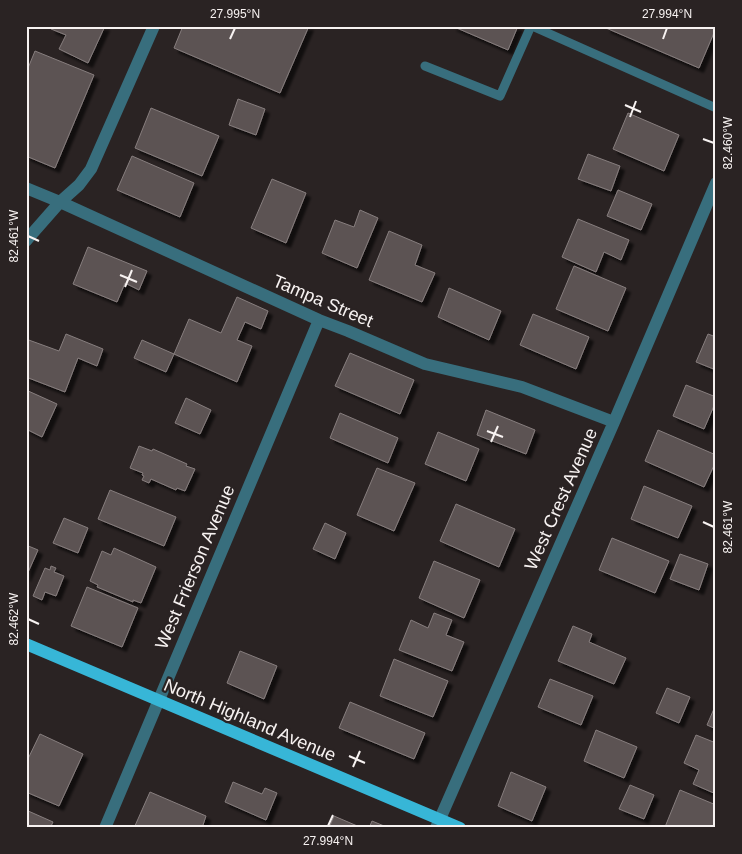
<svg xmlns="http://www.w3.org/2000/svg" width="742" height="854" font-family="Helvetica,sans-serif">
<style>
.building{fill:#5b5353;stroke:#877e7e;filter:url(#shadow)}
.lines{fill:none;stroke-linecap:round;stroke-linejoin:round}
.service{stroke:#386e7d;stroke-width:9}
.minor{stroke:#386e7d;stroke-width:12}
.primary{stroke:#37b6d7;stroke-width:12}
.ticks{fill:none;stroke:#f7f2f1;stroke-width:2}
.labels{text-anchor:middle;stroke-width:4.5;stroke-linejoin:round;paint-order:stroke}
.street-label{font-size:18px;fill:#f7f2f1;stroke:#2a2323}
.neatline{fill:none;stroke:#f7f2f1;stroke-width:2}
.ticks-label{font-size:12px;text-anchor:middle;fill:#f7f2f1}
</style>
<defs>
<filter id="shadow"><feDropShadow dx="4.5" dy="4.5" stdDeviation="1" flood-color="#0009"/></filter>
</defs>
<rect width="100%" height="100%" fill="#2a2323"/>
<path class="building" d="M52,26H105L88,63L59,49L66,35L51,29Z
M183,26H309L280,93L174,48Z
M452,26H518L508,50Z
M607,26H716V28L699,68L606,28Z
M35,51L94,75L55,168L26,156V73Z
M238,99L265,109L256,135L229,125Z
M151,108L219,136L202,176L135,148Z
M628,113L679,135L664,171L613,149Z
M588,154L620,166L611,191L578,179Z
M132,156L194,183L180,217L117,190Z
M272,179L306,193L286,243L251,228Z
M618,190L652,204L641,230L607,216Z
M360,210L378,218L357,268L322,253L335,220L354,227Z
M578,219L629,240L621,260L604,252L596,272L562,257Z
M389,231L422,245L415,265L435,273L422,302L369,280Z
M88,247L147,271L139,290L125,283L117,302L73,284Z
M574,266L626,288L608,331L556,309Z
M449,288L501,311L489,340L438,317Z
M237,297L268,311L261,329L245,322L237,340L252,346L237,382L174,354L189,319L221,333Z
M533,314L589,337L576,369L520,345Z
M66,334L103,349L97,366L78,358L65,392L26,377V339L59,351Z
M708,334L716,337V370L696,362Z
M142,340L174,354L166,372L134,358Z
M350,353L414,380L400,414L335,386Z
M686,385L716,397V401L704,429L673,416Z
M26,390L57,404L42,437L26,429Z
M186,398L211,410L200,434L175,423Z
M486,410L535,430L526,454L477,435Z
M340,413L398,438L388,463L330,438Z
M658,430L716,455V461L704,487L645,461Z
M438,432L479,449L466,481L425,464Z
M139,446L152,451L153,449L187,464L186,466L195,469L185,491L177,488L176,490L151,479L149,483L142,480L144,476L142,475L143,473L130,468Z
M377,468L415,483L394,531L357,515Z
M644,486L692,506L678,538L631,519Z
M110,490L176,517L164,546L98,519Z
M456,504L515,529L499,567L440,541Z
M64,518L88,528L78,553L53,543Z
M325,523L346,533L335,559L313,549Z
M612,538L669,561L655,593L599,570Z
M26,545L38,550L26,577Z
M114,548L156,567L141,603L133,600V602L97,587L98,585L90,581L102,551L111,555Z
M680,554L708,564L699,590L670,579Z
M434,561L480,580L464,618L419,598Z
M51,566L56,568L54,572L64,576L56,596L45,592L42,600L33,596L45,568L50,570Z
M87,587L138,608L122,647L71,626Z
M434,613L452,620L446,635L464,642L452,671L399,650L411,620L428,628Z
M573,626L592,634L589,642L626,658L614,684L558,661Z
M240,651L277,666L264,699L227,683Z
M394,659L448,681L433,717L380,696Z
M550,679L593,696L581,725L538,707Z
M667,688L690,697L679,723L656,713Z
M350,702L425,733L414,759L339,728Z
M716,704V729L707,725Z
M596,730L637,747L624,778L584,761Z
M40,734L83,754L59,806L26,792V763Z
M696,735L716,743V794L693,784L699,770L684,763Z
M511,772L546,787L532,821L498,806Z
M233,782L262,794L265,788L277,793L266,820L225,802Z
M630,785L654,795L644,819L619,809Z
M680,790L716,805V828L665,827Z
M150,792L206,816L202,828H134Z
M26,810L53,822L50,828H26Z
M334,816L362,828H329Z
M372,821L389,828H369Z"/>
<g class="lines">
<path class="service" d="M532,26L716,108
M425,66L500,96L531,26"/>
<path class="minor" d="M26,188L60,202L319,320L348,331L425,364L522,387L614,422
M26,241L31,235L60,202L79,185L91,169L154,26
M105,828L319,320
M436,828L614,422L716,183"/>
<path class="primary" d="M26,644L460,828"/>
</g>
<path class="ticks" d="M230,39L235,28M663,39L667,28M625,105L641,112M630,117L636,101M703,139L714,143M28,236L39,241M120,275L137,282M125,287L132,270M487,431L503,437M491,442L498,426M703,522L714,527M28,619L39,624M349,756L365,763M353,767L360,751M328,826L333,815"/>
<g class="labels">
<g class="street-label">
<text transform="translate(323 301) rotate(23)" y="6">Tampa Street</text>
<text transform="translate(561 499) rotate(-66)" y="6">West Crest Avenue</text>
<text transform="translate(195 567) rotate(-67)" y="6">West Frierson Avenue</text>
<text transform="translate(250 720) rotate(23)" y="6">North Highland Avenue</text>
</g>
</g>
<rect width="742" height="854" fill="none" stroke="#2a2323" stroke-width="55"/>
<rect x="28" y="28" width="686" height="798" class="neatline"/>
<g class="ticks-label">
<text x="235" y="18">27.995°N</text>
<text x="667" y="18">27.994°N</text>
<text transform="translate(728 143) rotate(-90)" y="4">82.460°W</text>
<text transform="translate(14 236) rotate(-90)" y="4">82.461°W</text>
<text transform="translate(728 527) rotate(-90)" y="4">82.461°W</text>
<text transform="translate(14 619) rotate(-90)" y="4">82.462°W</text>
<text x="328" y="845">27.994°N</text>
</g>
</svg>
